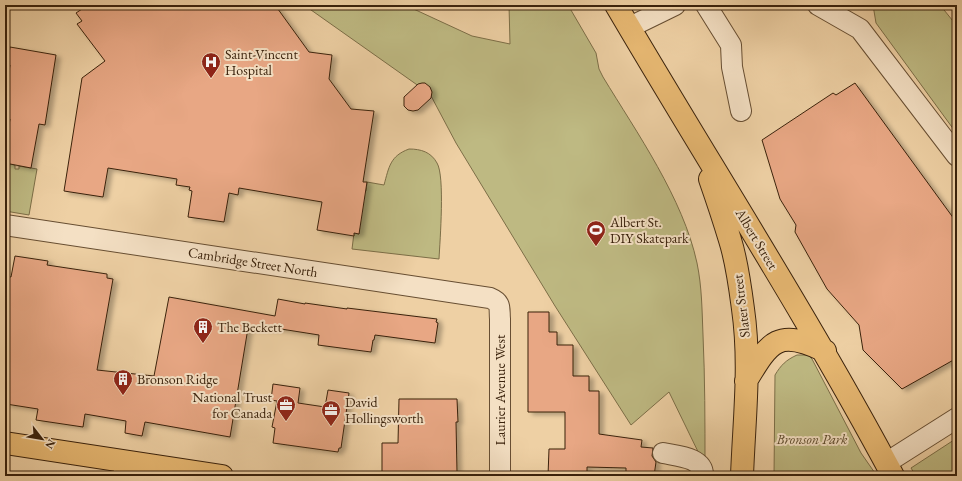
<svg xmlns="http://www.w3.org/2000/svg" width="962" height="481" font-family="'EB Garamond',serif">
<style>
.green{fill:#beb982;stroke:#7c6e47}
.building{fill:#e8a784;stroke:#3a220c;filter:url(#shadow)}
.lines{fill:none;stroke-linecap:round;stroke-linejoin:round}
.minor-casing{stroke:#674e32;stroke-width:22}
.major-casing{stroke:#3a220c;stroke-width:24}
.minor{stroke:#f4e0c4;stroke-width:20}
.major{stroke:#e7b872;stroke-width:22}
.labels{text-anchor:middle;stroke-width:4;stroke-linejoin:round;paint-order:stroke}
.poi-label{font-size:14px;fill:#3a220c;stroke:#f4e0c4;text-anchor:start}
.street-label{font-size:14px;fill:#3a220c;stroke:#f4e0c4}
.park-label{font-size:14px;font-style:italic;fill:#5b482a;stroke:#f4e0c4}
</style>
<defs>
<filter id="shadow"><feDropShadow dx="4.5" dy="2.5" stdDeviation="2" flood-color="#0004"/></filter>
</defs>
<rect width="100%" height="100%" fill="#eed0a4"/>
<filter id="stains"><feTurbulence type="fractalNoise" baseFrequency=".005" numOctaves="4"/><feColorMatrix values="0 0 0 0 .2 0 0 0 0 .09 0 0 0 0 .02 0 0 0 .5 -.17"/></filter>
<radialGradient id="worn" r=".72"><stop offset=".6" stop-color="#630" stop-opacity="0"/><stop offset="1" stop-color="#630" stop-opacity=".3"/></radialGradient>
<path class="green" d="M304,5H405L472,36L510,44L509,5H568L596,53L599,69L603,77C637,133 683,198 697,263C702,287 702,311 703,335C705,379 705,422 705,466L669,392L631,425L555,306L456,143L430,94Z
M873,5H940L957,26V134L876,23Z
M409,149C421,149 431,152 437,163C445,176 440,240 439,259L352,249L354,233L359,234L361,190L366,191L367,182L384,185C389,167 390,156 409,149Z
M5,163L15,165V169H19V166L37,169L29,215L5,211Z
M797,355H808L812,359L861,453L877,476H774L775,375C781,365 786,360 797,355Z
M957,438V476H916L911,468Z"/>
<path class="building" d="M88,5H275L309,52L332,55L329,79L351,109L374,111L363,182H367L359,234L354,233V236L317,230L322,202L239,188L238,195L229,193L224,222L188,217L192,191L189,190L190,187L176,185L177,179L108,168L103,197L64,191L82,78L105,61L77,24L82,21L76,13Z
M10,47L56,55L45,125L39,124L31,168L5,163V150L10,119L5,118V96L10,65H7Z
M422,83H425L430,87L432,92L431,98L418,110L413,111L408,110L404,106V97L418,84Z
M855,83L957,223V358L902,389L863,350L859,325L827,289L795,232L796,225L780,199L762,140L833,93L836,95Z
M15,256L48,261L47,265L107,274V278L113,279L97,370L154,376L169,297L275,316L278,299L305,304V303L347,309V308L437,319L436,322L438,323L435,343L375,335L374,340H373L371,352L318,345L319,335L281,329L248,328L230,437L145,422L142,436L125,433L126,421L85,414L83,427L36,420L38,409L6,404L8,394H5V276L11,277Z
M528,312H549V332H557V345H573V376H589V391H599V434L642,440L641,447L653,448L652,456L656,462L654,476H627L628,473H626V468L587,467V476H548L549,449H565V412H528Z
M273,384L300,388L298,403L325,407L328,390L349,393L341,448H339L338,452L273,443L275,428L272,427L277,401L271,400Z
M399,399H457L458,422H456L457,472H382V443H398Z"/>
<g class="lines">
<defs>
<path id="minor" d="M706,5L731,45L732,67L741,111
M818,5L860,29L957,156
M630,27L675,5
M5,225L490,298C502,303 499,308 500,319V476
M663,453C677,456 704,457 703,476
M886,463L957,418
M124,476V461"/>
<path id="major" d="M616,5C708,162 807,315 893,476
M710,179C717,199 724,220 730,240C737,262 740,286 743,309C751,364 744,421 742,476
M746,381C770,341 778,328 825,351
M5,443L222,476"/>
</defs>
<use href="#minor" class="minor-casing"/>
<use href="#major" class="major-casing"/>
<use href="#minor" class="minor"/>
<use href="#major" class="major"/>
</g>
<defs>
<symbol id="hospital-pin" viewBox="-11 -11 22 30"><path d="M0 17L-7.5 6A9.5 9.5 0 1 1 7.5 6Z" fill="#8f2418" stroke="#f4e0c4"/><path d="M-5-5h3v3.5h4V-5h3V5h-3V1.5h-4V5h-3Z" fill="#fff"/></symbol>
<symbol id="stadium-pin" viewBox="-11 -11 22 30"><path d="M0 17L-7.5 6A9.5 9.5 0 1 1 7.5 6Z" fill="#8f2418" stroke="#f4e0c4"/><path d="M0-5a6.5 5 0 1 0 0 10a6.5 5 0 1 0 0-10ZM-3.5-1.8h7v3.6h-7Z" fill="#fff"/></symbol>
<symbol id="building-pin" viewBox="-11 -11 22 30"><path d="M0 17L-7.5 6A9.5 9.5 0 1 1 7.5 6Z" fill="#8f2418" stroke="#f4e0c4"/><path d="M-4-6H4V6H1V3H-1V6H-4ZM-2.5-4.3h1.7v1.8h-1.7ZM.8-4.3h1.7v1.8H.8ZM-2.5-1h1.7V.8h-1.7ZM.8-1h1.7V.8H.8Z" fill="#fff"/></symbol>
<symbol id="office-pin" viewBox="-11 -11 22 30"><path d="M0 17L-7.5 6A9.5 9.5 0 1 1 7.5 6Z" fill="#8f2418" stroke="#f4e0c4"/><path d="M-6-3h4V-5.5h4V-3h4V5H-6ZM-1-4.5V-3h2v-1.5ZM-6 0V1H6V0Z" fill="#fff"/></symbol>
</defs>
<g fill-rule="evenodd">
<use href="#hospital-pin" x="200" y="51" width="22" height="30"/>
<use href="#stadium-pin" x="585" y="219" width="22" height="30"/>
<use href="#building-pin" x="192" y="316" width="22" height="30"/>
<use href="#building-pin" x="112" y="368" width="22" height="30"/>
<use href="#office-pin" x="275" y="394" width="22" height="30"/>
<use href="#office-pin" x="320" y="399" width="22" height="30"/>
</g>
<g class="labels">
<g class="poi-label">
<text x="225" y="59">Saint-Vincent<tspan x="225" dy="16">Hospital</tspan></text>
<text x="610" y="227">Albert St.<tspan x="610" dy="16">DIY Skatepark</tspan></text>
<text x="217" y="332">The Beckett</text>
<text x="137" y="384">Bronson Ridge</text>
<text x="272" y="402" text-anchor="end">National Trust<tspan x="272" dy="16">for Canada</tspan></text>
<text x="345" y="407">David<tspan x="345" dy="16">Hollingsworth</tspan></text>
</g>
<g class="street-label">
<text transform="translate(757 239) rotate(59)" y="5">Albert Street</text>
<text transform="translate(253 262) rotate(9)" y="5">Cambridge Street North</text>
<text transform="translate(741 306) rotate(-97)" y="5">Slater Street</text>
<text transform="translate(500 390) rotate(-90)" y="5">Laurier Avenue West</text>
</g>
<g class="park-label">
<text x="812" y="444">Bronson Park</text>
</g>
</g>
<rect width="962" height="481" fill="none" stroke="#eed0a4" stroke-width="20"/>
<rect x="6" y="6" width="950" height="469" fill="none" stroke="#3a220c" stroke-width="2"/>
<rect x="10" y="10" width="942" height="461" fill="none" stroke="#3a220c"/>
<g transform="translate(42 439) rotate(121)" stroke="#f4e0c4" stroke-width="3" paint-order="stroke">
<path d="M0-3L7 15L0 10L-7 15Z" fill="#3a220c"/>
<text y="-6" font-size="11" font-weight="bold" text-anchor="middle" fill="#3a220c">N</text>
</g>
<rect width="100%" height="100%" filter="url(#stains)"/>
<rect width="100%" height="100%" fill="url(#worn)"/>
</svg>
